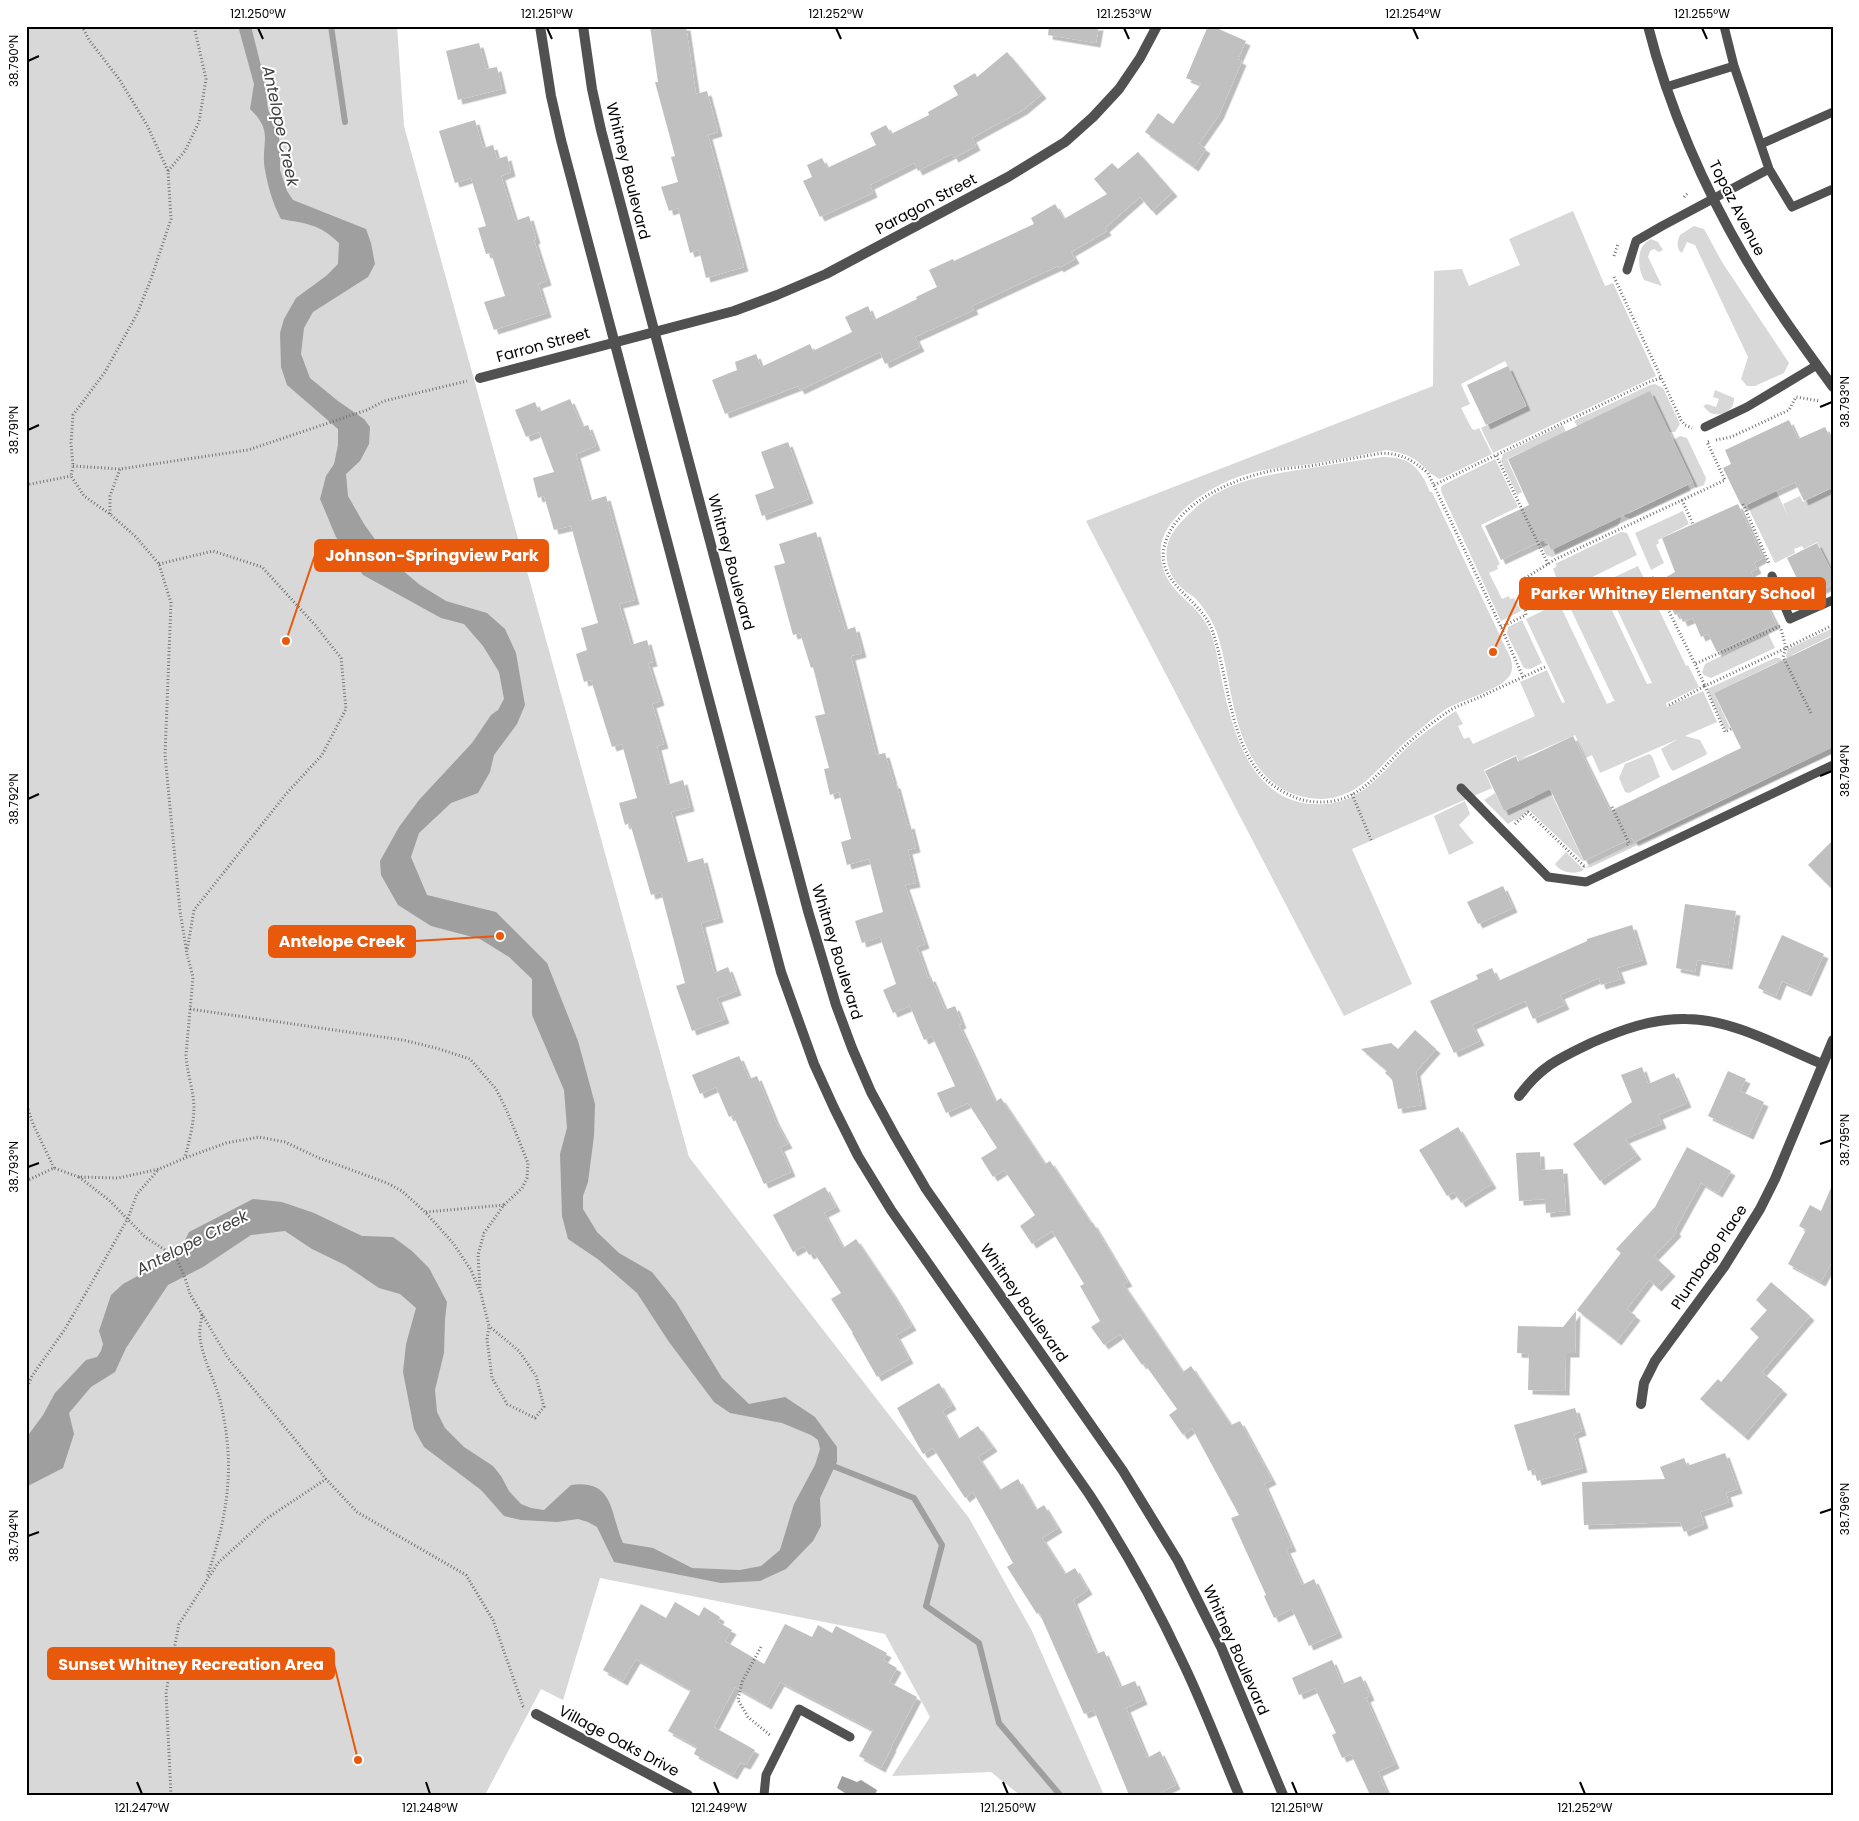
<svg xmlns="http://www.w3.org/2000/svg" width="1859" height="1821" font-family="Poppins,sans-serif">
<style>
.green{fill:#d8d8d8}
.water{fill:#9f9f9f}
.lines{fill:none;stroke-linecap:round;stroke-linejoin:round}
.stream{stroke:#9f9f9f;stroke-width:6}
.building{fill:#c0c0c0;filter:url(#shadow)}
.path{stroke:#737373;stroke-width:3;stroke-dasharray:1 2.5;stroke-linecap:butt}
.service{stroke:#515151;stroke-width:9}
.minor{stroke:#515151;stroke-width:10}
.tertiary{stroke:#515151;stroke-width:10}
.ticks{fill:none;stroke:#000;stroke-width:2}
.labels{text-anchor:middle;stroke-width:4;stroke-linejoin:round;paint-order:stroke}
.street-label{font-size:15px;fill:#000;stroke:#fff}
.water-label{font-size:16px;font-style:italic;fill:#404040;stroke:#fff}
.leader{fill:none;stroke:#e8590c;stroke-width:2}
.callout-dot{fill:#e8590c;stroke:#fff;stroke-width:2}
.callout{fill:#e8590c;stroke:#e8590c;stroke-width:2}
.callout-label{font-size:16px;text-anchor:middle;font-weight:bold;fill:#fff}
.neatline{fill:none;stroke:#000;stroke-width:2}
.ticks-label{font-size:12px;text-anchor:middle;fill:#000}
</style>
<defs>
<filter id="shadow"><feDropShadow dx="4.5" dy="4.5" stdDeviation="0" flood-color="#0004"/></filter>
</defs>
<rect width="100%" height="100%" fill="#fff"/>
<path class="green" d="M26,26H397L404,126L689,1157L969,1518L1032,1631L1104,1795H1020L991,1772L892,1776L930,1717L885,1634L600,1578L563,1700L541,1689L485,1795H26Z
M1573,211L1605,286L1613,283L1656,376L1493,453L1481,428L1527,406L1505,361L1461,384L1470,404L1461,408L1472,429L1475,430L1479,428L1492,454L1440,479C1430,475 1425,467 1417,461C1407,454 1398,452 1386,450C1361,455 1336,460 1311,464C1289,467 1266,468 1244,475C1215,484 1178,506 1164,535C1161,542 1160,550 1161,557C1164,594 1197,600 1210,631C1217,648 1219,668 1223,686C1235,742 1256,809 1326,804C1366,801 1386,766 1413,742C1427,731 1441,720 1456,711L1463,724L1458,726L1464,739L1469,737L1473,744L1535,716L1520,682L1547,670L1562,703L1565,702L1526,619L1559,603L1607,704L1616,700H1614L1566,599L1599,583L1647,684L1652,683L1604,582L1638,566L1686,666L1688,665L1699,687L1666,703L1667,707L1703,691L1717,722L1685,736L1700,740L1707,753L1706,755L1673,771L1670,768L1661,749L1678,739L1600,773L1592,755L1586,758L1575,735L1520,759L1533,755L1584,862L1529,810L1516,821L1514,820L1508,824L1484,800L1495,793L1504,811L1535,797L1516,755L1484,770L1492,788L1352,849L1412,984L1344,1016L1086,521L1433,386L1434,271L1462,269L1469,286L1520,265L1509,239Z
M1694,226L1704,229L1722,262L1789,363L1784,373L1755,386H1747L1741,379L1748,357L1695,245L1687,242L1682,253C1676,249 1677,241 1680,235Z
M1651,239L1658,242L1663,250L1659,252L1654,249L1650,251L1648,257L1662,286L1644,280C1637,267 1636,246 1651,239Z
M1655,384L1663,388L1680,424L1675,432L1579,429L1574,421L1650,385Z
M1715,390L1734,398C1735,411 1721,417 1710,413L1703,406L1707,404L1716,407L1719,399L1713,397Z
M1563,425L1566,432L1507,459L1522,492L1517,495L1501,461L1503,454Z
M1680,436L1687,438L1706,478L1704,485L1696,488L1673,440Z
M1383,457C1411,457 1420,468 1430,492H1432L1511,659C1512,665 1513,670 1510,675C1503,689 1461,700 1446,709C1431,719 1409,738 1396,751C1374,773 1357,797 1323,799C1310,799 1296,796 1284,790C1231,760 1234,684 1217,633C1213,621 1204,608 1196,599C1192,595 1187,593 1183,589C1167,576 1161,552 1172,534C1176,527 1182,521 1188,515C1221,481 1266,475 1311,468C1335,464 1359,460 1383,457Z
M1495,459L1518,507L1481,525L1500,564L1497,566L1498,569L1489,573L1502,599L1509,596L1510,599L1514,598L1521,611L1501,621L1441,491V487L1445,484Z
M1611,479L1628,514L1688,485L1691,491L1631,519L1625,517L1608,483Z
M1833,488V573L1817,542L1804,549L1802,546L1794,549L1795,553L1775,563L1747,505L1776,491L1788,516L1783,504L1800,496L1803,502Z
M1617,510L1621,519L1618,526L1552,557L1546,555L1536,534L1539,533L1545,544H1548L1551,550L1616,519L1613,512Z
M1683,511L1689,524L1658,540L1659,543L1656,545L1664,563L1651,570L1635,533Z
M1621,532L1627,533L1637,555L1568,589L1560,587L1553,569L1557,566L1555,564Z
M1522,620L1542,663L1530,669L1524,668L1507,634L1508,627Z
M1833,628V635L1792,655L1820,712L1817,714L1786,656L1788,649Z
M1768,633L1775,648L1711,678L1704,675L1702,672L1705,664Z
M1775,658H1780L1785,667L1778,662L1714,693L1730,728L1725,730L1707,689Z
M1833,740V753L1591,867L1584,868L1822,752Z
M1649,754L1652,756L1660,777L1629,793L1625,792L1619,778L1625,764Z
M1465,801L1470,814L1459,825L1474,843L1449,855L1434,816Z
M1566,852L1584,870C1575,875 1561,873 1555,864Z"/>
<path class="water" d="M238,26H251L264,78L268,109L271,116L277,122L280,146V170L287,191L293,200L366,229L371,243L375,264L368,277L313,312L304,328L301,354L310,378L338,401L364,419L370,427L369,444L360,461L346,474L348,496L364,524L389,559L420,585L446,601L487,613L505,629L516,653L525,705L517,724L494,755L490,772L478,793L451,803L419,833L411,857L427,895L496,912L547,963L578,1041L595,1104L594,1136L588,1182L583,1196V1209L597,1232L619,1253L652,1272L676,1302L722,1378L749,1404L785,1397L815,1417L837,1447V1462L820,1498L821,1526L813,1541L786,1569L760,1581L721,1583L614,1562L597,1527L588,1522L578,1519L557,1522L521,1520L504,1516L481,1490L424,1447L414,1429L403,1372L406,1344L416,1308L400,1294L379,1288L345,1265L312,1249L285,1231L251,1235L203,1267L168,1285L126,1348L115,1372L91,1387L69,1413L74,1434L63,1468L26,1487V1438L43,1415L55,1393L86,1360L97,1357L101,1351L103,1344L99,1331L111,1295L123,1284L179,1253L189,1232L253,1199L282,1202L314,1213L362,1236L393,1237L412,1251L429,1268L447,1302L445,1320L444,1353L435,1390L437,1412L445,1428L464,1447L493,1466L501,1476L509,1491L521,1504L531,1508L544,1510L571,1485C615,1479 610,1514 623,1543L653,1548L692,1568L740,1570L761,1566L780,1550L794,1504L815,1465L820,1449L818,1440L811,1435L782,1423L730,1413L714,1402L669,1342L637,1293L599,1260L568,1239L562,1216L560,1154L567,1128L564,1090L532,1015V979L509,957L480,939L431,926L398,905L381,875L380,861L399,827L419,800L472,743L491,715L498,710L504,699L499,672L483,646L464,624L441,618L363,575L336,537L320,499L326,476L334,464L338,445V429L287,385L281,367L280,333L284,319L296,298L326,276L338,264L339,243C318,223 307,224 281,219C273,204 268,187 265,170C260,142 275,133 250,109L254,84Z
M842,1776L857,1782L861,1780L877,1790L875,1795H848L837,1788Z"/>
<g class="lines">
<path class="stream" d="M331,26L345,122
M828,1464L914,1498L942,1545L926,1606L979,1643L999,1723L1060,1795"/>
</g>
<path class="building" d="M650,26H686L696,94L707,91L718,132L708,135L744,267L706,278L699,250L690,253L678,208L669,211L661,187L678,182L671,157L675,156L655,82H658Z
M1049,26H1099L1096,43L1048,35Z
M1208,26H1212L1246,41L1238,59L1242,61L1219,115L1199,144L1206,149L1194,167L1145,132L1158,113L1173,124L1201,84L1186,78Z
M479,43L486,69L497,67L502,89L458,100L446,51Z
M1007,52L1042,94L1023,110L972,138L976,146L954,158L952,154L918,171L914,163L870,185L873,193L820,217L803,181L812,177L807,165L822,158L827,168L876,145L870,133L886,125L891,134L929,115L928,112L958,95L953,86L975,73L977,77Z
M475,120L483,148L493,145L497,159L507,156L511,172L501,176L515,221L529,216L536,239L534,240L547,281L538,284L547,313L494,330L484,302L505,296L491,253L486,254L478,228L486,226L471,178L455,183L439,131Z
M1138,152L1173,192L1152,211L1140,197L1105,228L1107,231L1071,252L1075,259L1059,268L1058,266L972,306L974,310L915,337L920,347L885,364L880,352L800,390L798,386L725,414L712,380L737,370L735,362L756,354L761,367L810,344L813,351L852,332L845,317L868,306L874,320L917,299L916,297L937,287L929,270L953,259L954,261L1034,224L1031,218L1055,204L1064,219L1107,194L1094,179L1112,163L1118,169Z
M1508,366L1526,406L1486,425L1467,385Z
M1650,391L1693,482L1551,550L1546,539L1501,560L1485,526L1529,505L1508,459Z
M570,399L582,427L588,425L596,446L576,454L589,501L606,496L635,600L619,604L631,645L647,640L653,662L648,663L660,701L652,704L664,744L657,746L667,785L683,780L690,807L671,812L685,863L703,858L719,918L701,923L714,973L728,967L737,991L717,998L725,1019L692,1031L676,986L685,983L661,892L651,895L630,823L625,825L619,803L637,798L622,744L612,747L591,680L584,682L576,654L587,650L581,628L598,623L571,526L554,530L544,496L538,498L533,478L554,472L539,432L526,437L515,410L535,402L539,412Z
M1789,420L1798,439L1825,427L1833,443V487L1804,501L1795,482L1742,507L1723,468L1731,464L1725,450Z
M788,442L809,499L762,516L755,495L774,488L761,452Z
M1738,504L1763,558L1754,563L1757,569L1751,572L1776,624L1717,652L1708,634L1701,637L1693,618L1683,622L1679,613L1675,615L1662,589L1667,587L1663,579L1675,572L1662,538Z
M816,532L845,630L855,627L862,653L851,656L876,755L885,753L894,784H896L907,825L910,824L916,848L908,850L916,883L905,885L925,944L917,947L928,978L931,977L945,1010L955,1006L962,1024L959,1025L995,1102L1001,1098L1045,1164L1050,1161L1091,1223H1093L1128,1282L1123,1284L1183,1372L1191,1366L1231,1425L1240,1421L1272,1480L1264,1484L1292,1547L1286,1549L1302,1585L1314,1579L1338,1633L1309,1646L1292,1609L1274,1618L1264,1596L1266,1595L1231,1518L1239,1515L1192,1428L1183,1435L1169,1415L1177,1409L1144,1363L1142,1365L1120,1334L1104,1345L1091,1327L1100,1321L1080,1286L1084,1284L1052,1231L1032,1244L1020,1226L1035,1215L1004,1170L993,1177L981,1158L997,1148L968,1103L946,1113L937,1093L955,1086L932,1036L924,1040L910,1006L893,1013L883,990L896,984L880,937L862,943L855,921L883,912L869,859L847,865L841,842L851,839L839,792L830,795L824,769L829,768L815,716L825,714L813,667L811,668L800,633L793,635L774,566L785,563L779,544Z
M1817,543L1833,575V584L1806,597L1787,558Z
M1833,636V747L1634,842L1632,838L1584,861L1550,789L1504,811L1485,771L1516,756L1518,762L1573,736L1610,811L1741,748L1714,693Z
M1833,840V890L1808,865Z
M1503,886L1513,908L1478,924L1467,902Z
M1685,904L1736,911L1728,965L1697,960L1695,972L1676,968Z
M1632,925L1643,960L1617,968L1621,979L1601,985L1599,978L1560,995L1565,1005L1533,1019L1525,1001L1472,1025L1480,1041L1454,1053L1430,1001L1478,979L1476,975L1492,968L1498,981L1587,941V939Z
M1782,935L1824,954L1807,992L1782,981L1776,996L1758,988Z
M1415,1030L1436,1049L1416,1072L1422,1105L1398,1109L1392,1079L1385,1073L1387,1071L1361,1049L1391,1043L1398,1049Z
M739,1056L749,1079L757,1076L775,1120L788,1144L780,1147L791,1172L764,1184L733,1115L729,1117L716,1087L700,1094L692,1075Z
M1642,1067L1648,1084L1674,1073L1687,1103L1658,1115L1662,1124L1625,1139L1637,1155L1600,1181L1573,1144L1632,1102L1621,1075Z
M1728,1071L1746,1079L1740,1091L1764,1102L1749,1135L1708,1116Z
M1458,1127L1492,1184L1461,1203L1454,1192L1447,1196L1419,1150Z
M1687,1147L1731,1171L1718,1193L1701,1183L1675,1230L1677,1232L1654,1256L1671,1272L1657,1287L1649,1280L1627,1309L1636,1316L1617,1341L1577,1310L1621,1253L1616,1249L1655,1207Z
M1540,1152L1541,1170L1563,1169L1566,1211L1546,1213L1545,1199L1519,1201L1516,1153Z
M1833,1183V1260L1821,1282L1788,1264L1806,1230L1799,1226L1810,1205L1821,1211Z
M825,1187L836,1207L824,1213L843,1248L856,1239L893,1294L912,1326L896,1335L909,1359L877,1377L852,1333H853L831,1299L841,1293L814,1253L809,1255L804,1246L793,1252L773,1215Z
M1771,1282L1810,1316L1762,1372L1783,1390L1744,1436L1700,1399L1718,1379L1721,1382L1759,1337L1750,1329L1767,1310L1756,1300Z
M1576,1311L1575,1353H1566L1565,1391L1528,1390L1529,1354L1517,1353L1518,1326L1563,1327Z
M939,1383L952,1405L942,1411L958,1439L978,1426L993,1447L978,1457L1000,1490L1018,1479L1036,1510L1044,1505L1058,1528L1042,1538L1065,1574L1075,1568L1088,1590L1073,1600L1096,1654L1104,1651L1120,1687L1135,1681L1143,1700L1126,1708L1147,1758L1160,1751L1176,1785L1163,1791L1165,1795H1129L1094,1710L1084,1714L1039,1612L1037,1614L1007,1567L1013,1563L973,1492L965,1498L933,1448L923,1454L897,1408Z
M1575,1408L1582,1431L1574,1434L1583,1468L1537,1481L1534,1469L1528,1471L1514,1425Z
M1725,1453L1738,1489L1726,1493L1729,1502L1700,1512L1704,1524L1684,1532L1680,1522L1584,1525L1582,1482L1665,1479L1660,1467L1684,1458L1687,1466Z
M675,1602L699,1616L704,1607L720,1617L718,1622L732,1630L725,1641L764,1664L785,1624L812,1637L818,1625L832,1633L836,1626L887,1653L883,1660L897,1668L889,1682L917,1697L891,1747H892L881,1768L859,1756L873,1730L780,1682L767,1705L735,1687L714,1727L755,1750L746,1765L740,1763L733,1775L694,1754L697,1747L668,1731L691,1690L636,1659L623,1681L603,1670L641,1604L666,1618Z
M1332,1660L1342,1684L1361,1676L1370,1696L1366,1698L1395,1764L1378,1772L1388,1795H1370L1351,1754L1342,1758L1332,1735L1336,1733L1315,1688L1299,1695L1292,1678Z"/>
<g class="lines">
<path class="path" d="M82,26L89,40L119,79L147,125L168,171L171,219L151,279L137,314L105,372L73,415L71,443L73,466L71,476L84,496L110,514L136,537L159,564L171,603L165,755L180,911L187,954L193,977L186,1055C187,1072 193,1089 194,1106C194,1124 189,1141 185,1158
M168,171L185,151L199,122L206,79L194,26
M1684,197L1689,192
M1614,256L1618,244
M1614,277L1681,420L1685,425L1692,428
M1716,440L1731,437L1789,410L1796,397L1820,401
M73,466L120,469L248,450L367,410L384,401L467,381
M26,485L71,476
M1434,485L1496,455
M1682,500L1693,524
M1743,504L1769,563
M110,514V496L120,469
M159,564L213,551L262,567L315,625L341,658L346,709L322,755L286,794L194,910L187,951
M1548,564L1496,455L1649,382L1661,378
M1652,577L1695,664L1780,626
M1501,627L1526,615L1522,580L1556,559L1725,480L1707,442L1710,441
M1523,677L1501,627L1428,473C1412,460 1403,454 1382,453C1360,457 1338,461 1316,465C1299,468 1282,468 1266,472C1232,480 1181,502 1167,538C1149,582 1200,596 1212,630C1231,681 1228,762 1282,791C1299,801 1314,804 1334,801C1364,795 1380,771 1400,751C1414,737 1430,724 1446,713C1455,706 1469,702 1480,697C1501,687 1523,677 1545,667
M1669,705L1705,686L1695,664
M1811,713L1783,657L1786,648L1833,625
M1731,729L1725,732L1705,686L1786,648L1781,629
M1352,794L1372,842
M1612,807L1629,843L1627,845
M1515,824L1528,812L1584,866L1585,865
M190,1009L403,1040L436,1048L470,1059L496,1089L507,1111L528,1163L527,1178L522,1188L504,1205L484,1233L478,1255L480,1288
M26,1103L33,1124L54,1168
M79,1177L110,1201L145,1237L176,1257L185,1278L190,1294L228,1358L293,1437L326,1479L357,1512L466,1575L493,1620L523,1706L525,1707
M26,1181L54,1168L79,1177L118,1178L159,1169L185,1158L226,1143L259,1137L285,1142L319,1158L387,1183L402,1191L425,1212L453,1243L471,1270L481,1294L489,1326L487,1339L492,1378L507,1404L535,1418L544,1407L536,1376L519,1351L489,1326
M426,1212L504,1205
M202,1315C201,1322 199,1331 200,1338C203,1359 214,1379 220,1400C236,1466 228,1514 207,1577
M26,1390L32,1376L65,1329L99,1270L128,1218L137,1194L159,1169
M761,1647L742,1682L738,1700L748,1717L771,1736
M171,1795L166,1692L179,1624L218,1563L266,1519L326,1479"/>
<path class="service" d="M1724,26L1734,66
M1761,144L1833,112
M1769,169L1792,207L1833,189
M1627,270L1636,241L1662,226L1769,169L1734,66L1666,87
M1705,427L1747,407L1817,365
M1772,576L1790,619L1833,600
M1461,788L1548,877L1586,882L1833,765
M764,1795L766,1775L799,1709L850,1737"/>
<path class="minor" d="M1648,26C1668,106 1705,190 1747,261C1773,305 1803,346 1833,387
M480,378L734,311L777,295L826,274L1008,177L1065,142L1093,117L1119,89L1140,58L1157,26
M1519,1096C1541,1066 1558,1059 1591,1043C1621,1030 1653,1018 1686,1019C1732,1019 1781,1047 1822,1064
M1641,1404L1644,1383L1655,1361L1724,1267L1760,1209L1775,1179L1833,1040
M536,1714L688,1795"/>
<path class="tertiary" d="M540,26L551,96L561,140L781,972L814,1064L834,1108L858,1156L891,1210L1089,1494C1124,1548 1155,1603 1182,1661C1203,1704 1220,1750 1239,1795
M583,26L592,89L601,130L808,911L836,1005L852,1048L871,1092L895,1136L926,1189L1123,1471L1178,1561L1221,1647L1283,1795"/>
</g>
<path class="ticks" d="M258,28L263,39M547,28L552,39M836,28L841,39M1124,28L1129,39M1413,28L1418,39M1702,28L1707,39M28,61L39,56M1820,407L1832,402M28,430L39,425M1820,776L1832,771M28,799L39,794M1820,1144L1832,1140M28,1167L39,1163M1820,1513L1832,1509M28,1536L39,1532M137,1782L142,1794M426,1782L430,1794M714,1782L719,1794M1003,1782L1008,1794M1292,1782L1297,1794M1580,1782L1585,1794"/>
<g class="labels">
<g class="street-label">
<text transform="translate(628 171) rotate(76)" y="5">Whitney Boulevard</text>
<text transform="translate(926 204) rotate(-28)" y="5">Paragon Street</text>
<text transform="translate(1737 208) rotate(63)" y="5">Topaz Avenue</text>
<text transform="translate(543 345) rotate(-15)" y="5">Farron Street</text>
<text transform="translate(731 562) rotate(75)" y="5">Whitney Boulevard</text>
<text transform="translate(837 952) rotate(73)" y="5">Whitney Boulevard</text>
<text transform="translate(1709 1257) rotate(-56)" y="5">Plumbago Place</text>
<text transform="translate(1024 1303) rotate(55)" y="5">Whitney Boulevard</text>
<text transform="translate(1236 1650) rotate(66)" y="5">Whitney Boulevard</text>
<text transform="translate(619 1741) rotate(28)" y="5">Village Oaks Drive</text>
</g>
<g class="water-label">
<text transform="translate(281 126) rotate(78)" y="6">Antelope Creek</text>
<text transform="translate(192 1242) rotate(-27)" y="6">Antelope Creek</text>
</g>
</g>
<path class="leader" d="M286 641L315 555M1493 652L1520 594M500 936L415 941M358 1760L334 1664"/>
<g class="callout-dot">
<circle cx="286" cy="641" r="5"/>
<circle cx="1493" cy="652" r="5"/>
<circle cx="500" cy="936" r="5"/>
<circle cx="358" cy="1760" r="5"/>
</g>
<g class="callout">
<rect x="315" y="540" width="233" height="31" rx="5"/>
<rect x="1520" y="578" width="305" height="31" rx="5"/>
<rect x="269" y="926" width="146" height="31" rx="5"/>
<rect x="48" y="1648" width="286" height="31" rx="5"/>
</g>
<g class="callout-label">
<text x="432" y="561">Johnson-Springview Park</text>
<text x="1673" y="599">Parker Whitney Elementary School</text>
<text x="342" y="947">Antelope Creek</text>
<text x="191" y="1670">Sunset Whitney Recreation Area</text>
</g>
<rect width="1859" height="1821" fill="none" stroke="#ffffff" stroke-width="55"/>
<rect x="28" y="28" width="1804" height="1766" class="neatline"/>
<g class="ticks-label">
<text x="258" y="18">121.250°W</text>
<text x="547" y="18">121.251°W</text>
<text x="836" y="18">121.252°W</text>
<text x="1124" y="18">121.253°W</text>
<text x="1413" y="18">121.254°W</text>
<text x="1702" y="18">121.255°W</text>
<text transform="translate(14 61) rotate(-90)" y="4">38.790°N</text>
<text transform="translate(1845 402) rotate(-90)" y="4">38.793°N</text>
<text transform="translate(14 430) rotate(-90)" y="4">38.791°N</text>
<text transform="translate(1845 771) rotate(-90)" y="4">38.794°N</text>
<text transform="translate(14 799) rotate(-90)" y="4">38.792°N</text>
<text transform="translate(1845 1140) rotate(-90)" y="4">38.795°N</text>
<text transform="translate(14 1167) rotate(-90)" y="4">38.793°N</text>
<text transform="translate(1845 1509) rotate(-90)" y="4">38.796°N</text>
<text transform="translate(14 1536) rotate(-90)" y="4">38.794°N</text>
<text x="142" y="1812">121.247°W</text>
<text x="430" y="1812">121.248°W</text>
<text x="719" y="1812">121.249°W</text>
<text x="1008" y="1812">121.250°W</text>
<text x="1297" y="1812">121.251°W</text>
<text x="1585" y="1812">121.252°W</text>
</g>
</svg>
